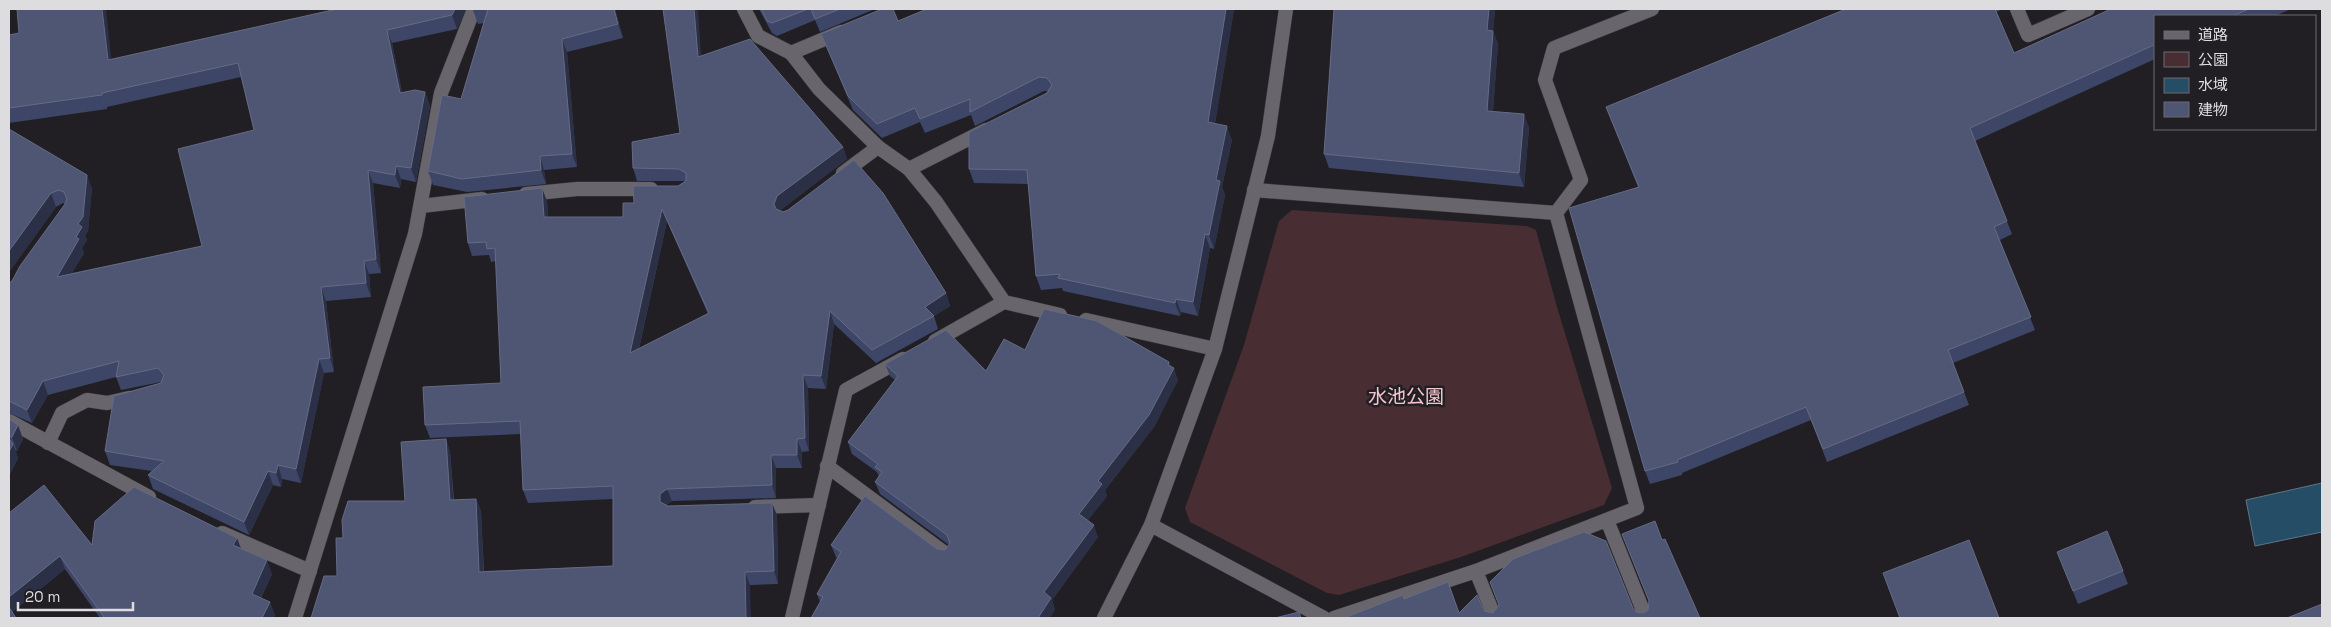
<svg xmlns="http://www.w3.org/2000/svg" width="2331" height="627" font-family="'Space Grotesk','Noto Sans JP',sans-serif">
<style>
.green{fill:#482e32}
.water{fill:#254d65;stroke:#5c788a}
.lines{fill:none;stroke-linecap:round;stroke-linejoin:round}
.service-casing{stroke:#3d3c3f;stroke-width:15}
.minor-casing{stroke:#3d3c3f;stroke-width:15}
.tertiary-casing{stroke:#3d3c3f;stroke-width:15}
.service{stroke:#68666c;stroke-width:14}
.minor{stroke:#68666c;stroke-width:14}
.tertiary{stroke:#68666c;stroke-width:14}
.wall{fill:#3d4666;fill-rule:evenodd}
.shaded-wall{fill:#2b3046}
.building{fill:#4e5673;stroke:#656b84;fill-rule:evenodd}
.labels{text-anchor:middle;stroke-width:5;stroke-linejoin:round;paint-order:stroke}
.park-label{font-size:19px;fill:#f5c5cc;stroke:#211f24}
</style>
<rect width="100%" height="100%" fill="#211f24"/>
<path class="green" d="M1292,210L1527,226L1536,230L1557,307L1612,488L1604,505L1461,557L1339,595L1327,593L1190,522L1185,508L1244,345L1279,221Z"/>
<path class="water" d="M2322,483V532L2255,546L2246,500Z"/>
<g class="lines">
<defs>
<path id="service" d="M744,9L758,36L791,53
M909,169L986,130
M843,173L878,147
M9,421L149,497
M48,443L62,413L87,400L107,403L129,398
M827,466L946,554
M755,507L819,505
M222,533L310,571"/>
<path id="minor" d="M2017,9L2028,35L2088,9
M841,32L791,53L819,89L878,147L909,169L936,202L1004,302L1060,315
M1254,190L1556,213L1637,508L1476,571L1334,618
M526,194L577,189H651
M421,206L482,199
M1556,213L1581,180L1545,80L1554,48L1652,9
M1086,320L1215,349
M935,341L1004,302
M1607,520L1646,618
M1151,525L1324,618
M1476,571L1495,618
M295,618L415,234L441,93L474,9
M792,618L846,390L903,359"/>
<path id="tertiary" d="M1104,618L1151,525L1215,349L1268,136L1286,9"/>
</defs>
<use href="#service" class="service-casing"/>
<use href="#minor" class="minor-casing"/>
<use href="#tertiary" class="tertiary-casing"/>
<use href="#service" class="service"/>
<use href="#minor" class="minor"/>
<use href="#tertiary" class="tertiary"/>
</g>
<path class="wall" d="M337,9H466L457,29L392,43L402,92H425L430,106L416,182L401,179L400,188L373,183L381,273L369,274L371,297L326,301L334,372L324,373L301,483L282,479L281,487L273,485L249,535L153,489L148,475L152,471L110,465L105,451L161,382L121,390L116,377L48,395L32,423L9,413V283L12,281L65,204L63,203L56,207L9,272V129L92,188L88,231L85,235L87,240L82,248L84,253L72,273L202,246L254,130L241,77L107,107V109L9,123V35L111,60Z
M473,9H615L623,38L567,52L577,167L544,170L546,184L467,192L433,185L428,171L461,99L484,23L478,24L473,10Z
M759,9H875L820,32L815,20L777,36L772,33Z
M927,9H1234L1215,123L1232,140L1222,187L1225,195L1214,249L1210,248L1198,316L1181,312L1180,316L1063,291L1062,288L1041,290L1036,276L1028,184L974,183L969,169L1048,91H1044L975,126L971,115L925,133L920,122L882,138L853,110L827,48L821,34L898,21Z
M1334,9H1495L1493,31L1498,44L1493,111L1529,127L1524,187L1329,168L1324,154Z
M1846,9H2004L1996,12L2014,53L2111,9H2291L2275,16H2155V59L1975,141L2012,234L2000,240L2035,330L1953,363L1969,405L1827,462L1811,420L1682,473V475L1650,484L1645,471L1638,187L1606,107Z
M701,55L843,147L847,159L782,209L781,211L946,293L950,306L934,316L938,329L876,363L834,324L826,389L808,388L809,451L802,452V468H776V498L672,501L666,505L668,506L777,515L778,584L750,585L337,576L343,538L405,501L446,439L450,452L454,500L476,499L481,511L484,571L613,566V499L528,503L523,490L521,434L430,438L425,425L501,383L496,261L491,262L489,255L472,256L468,243L547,201L548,217H623L634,203L678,186L685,182L684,181H637L633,168L680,133ZM667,221L708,314L639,349Z
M1025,350L1169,362L1178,380L1154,427L1105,490L1107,496L1088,520L1098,537L1052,600L1055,610L820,602L817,594L837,558L836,557L831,545L945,550L949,545L880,494L875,482L879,477L877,472L852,454L848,442L895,380L890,376L885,364L986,371Z
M9,419L23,439L17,451L15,450L18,458L9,476Z
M9,513L92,545L241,548L272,574L261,598L270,602L275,616L274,618H100L65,569L12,612L9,618Z
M2057,552L2123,571L2128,584L2078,604Z"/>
<path class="shaded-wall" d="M102,9H106L113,74L108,60Z
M455,9H466L457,29L452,15Z
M614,9H615L623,38L618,24Z
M694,9H698L702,69L698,57Z
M1226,9H1234L1213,135L1208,122Z
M1489,9H1495L1492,43L1487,30Z
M387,30L392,43L405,106L400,93Z
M1493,31L1498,44L1492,124L1487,111Z
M562,39L567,52L577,167L572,154Z
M425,92L430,106L416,182L411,168Z
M1524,114L1529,127L1524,187L1519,173Z
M1227,126L1232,140L1222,187L1225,195L1214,249L1209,235L1216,180Z
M843,147L847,159L782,209L778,217L774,204L777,196Z
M540,156L544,170L546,184L541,170Z
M396,166L401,179L400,188L395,175Z
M368,170L373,183L381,273L376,259Z
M87,175L92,188L88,231L85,235L87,240L82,248L84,253L62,290L57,277L76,237Z
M542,188L547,201L549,230L544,217Z
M51,193L56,207L9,272V251Z
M662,209L667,221L635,366L630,353Z
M1205,234L1210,248L1198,316L1193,302Z
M364,261L369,274L371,297L366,283Z
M321,287L326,301L334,372L330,358Z
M946,293L950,306L934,316L925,307Z
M1176,299L1181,312L1180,316L1175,303Z
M830,311L834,324L826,389L821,376Z
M319,359L324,373L301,483L296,469Z
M1169,362L1172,370L1174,368L1178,380L1154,427L1105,490L1107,496L1083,526L1079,514Z
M803,375L808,388L809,451L805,438Z
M43,381L48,395L32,423L27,410Z
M18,425L23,439L17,451L12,437Z
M446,439L450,452L454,512L450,500Z
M797,439L802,452V468L797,455Z
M13,444L18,458L9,476V452Z
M771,455L776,468V498L772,485Z
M278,465L282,479L281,487L276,473Z
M268,471L273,485L249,535L244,522Z
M667,489L672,501L664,506L660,502V494Z
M476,499L481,511L484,584L479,572Z
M772,503L777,515L778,584L774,571Z
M1094,525L1098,537L1052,600L1055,610L1050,618H1038L1044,592Z
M237,538L242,551L233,545Z
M60,556L65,569L9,614V597Z
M267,560L272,574L256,607L252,594Z
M745,572L750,585L751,618H746Z
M270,602L275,616L274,618H262Z"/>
<path class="building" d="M17,9H102L108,60L337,9H455L452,15L387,30L400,93L415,90L425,92L411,168L396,166L395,175L368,170L376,259L364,261L366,283L321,287L330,358L319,359L296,469L278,465L276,473L268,471L244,522L148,475L164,461L105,451L114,396L161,383L164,375L158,368L116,377L119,361L43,381L27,410L9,401V283L12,281L20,266L65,204L67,199L64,192L59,190L51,193L9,251V129L87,175L83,217L78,224L82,227L76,237L79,239L57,277L202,246L178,149L254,130L238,63L102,93V95L9,108V35L19,33Z
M488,9H614L618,24L562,39L572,154L540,156L541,170L462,179L428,171L442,95L461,99Z
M663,9H694L698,57L750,39L843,147L777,196L774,204L776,209L783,212L788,210L854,160L883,193L946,293L925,307L934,316L872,350L830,311L821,376L803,375L805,438L797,439V455H771L772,485L667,489L660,494V502L668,506L772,503L774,571L745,572L746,618H311L324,576H337L336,538H343L342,520L348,501H405L401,442L446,439L450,500L476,499L479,572L613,566V486L523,490L520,421L425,425L423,387L501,383L495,248L487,249L486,242L468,243L464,197L542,188L544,217H623V203H634L633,186H678L686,181V173L679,169L633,168L632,142L680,133ZM662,209L709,313L630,353Z
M761,9H808L772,23L767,21Z
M811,9H840L815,19Z
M882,9H893L898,21L927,9H1226L1208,122L1227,126L1216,180L1220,181L1209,235L1205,234L1193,302L1176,299L1175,303L1058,278L1060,274L1036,276L1027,170L969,169V132L1047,93L1052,85L1047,78L1039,77L970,112V99L920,119L915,108L877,124L848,96L821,34Z
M1334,9H1489L1487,30L1493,31L1487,111L1524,114L1519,173L1324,154Z
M1846,9H1995L2014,53L2111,9H2249L2232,16H2155V46L2154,45L1970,128L2007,221L1994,227L2031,317L1948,350L1964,392L1823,449L1806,407L1677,460L1678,462L1645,471L1569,208L1639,187L1606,107Z
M1044,309L1097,321L1169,362L1168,365L1174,368L1149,415L1098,481L1102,484L1079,514L1094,525L1044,592L1051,598L1038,618H811L823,597L817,594L841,552L831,545L865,496L937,549L945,550L950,543L947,535L875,482L882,472L875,467L878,464L848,442L898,376L885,364L946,330L986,371L1004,339L1025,350Z
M9,419L18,425L12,437H9Z
M9,439L13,444L9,452Z
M44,485L92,545L95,521L134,487L237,538L233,545L267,560L252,594L270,602L262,618H102L104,617L60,556L9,597V513Z
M1655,521L1662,540L1665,539L1676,564L1700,618H1344L1403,595L1404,599L1448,582L1459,613L1477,595L1484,611L1493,613L1499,605L1490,582L1513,559L1584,532L1606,541L1633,608L1636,612L1644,613L1648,610L1649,601L1622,534Z
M2107,531L2123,571L2073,591L2057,552Z
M1969,540L1999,618H1900L1883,573Z
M2322,604V618H2287Z
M9,607L16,618H9Z
M1299,612L1301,618H1275Z"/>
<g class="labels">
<g class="park-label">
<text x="1406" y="403">水池公園</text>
</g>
</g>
<rect width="2331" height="627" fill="none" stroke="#dddcdf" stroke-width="20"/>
<rect x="2154" y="15" width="162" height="115" fill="#211f24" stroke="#6c6b6f"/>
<rect x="2164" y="31" width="25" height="8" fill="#68666c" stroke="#6c6b6f"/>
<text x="2198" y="40" font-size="15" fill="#dddcdf">道路</text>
<rect x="2164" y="52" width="25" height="15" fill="#482e32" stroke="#6c6b6f"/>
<text x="2198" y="65" font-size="15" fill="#dddcdf">公園</text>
<rect x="2164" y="78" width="25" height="15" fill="#254d65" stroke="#6c6b6f"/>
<text x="2198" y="90" font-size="15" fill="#dddcdf">水域</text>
<rect x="2164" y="102" width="25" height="15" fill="#4e5673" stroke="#6c6b6f"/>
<text x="2198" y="115" font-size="15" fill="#dddcdf">建物</text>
<path d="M18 602v8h115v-8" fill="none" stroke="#dddcdf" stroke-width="2.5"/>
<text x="25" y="602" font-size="15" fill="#dddcdf" stroke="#211f24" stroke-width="4" paint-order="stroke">20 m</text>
</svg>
